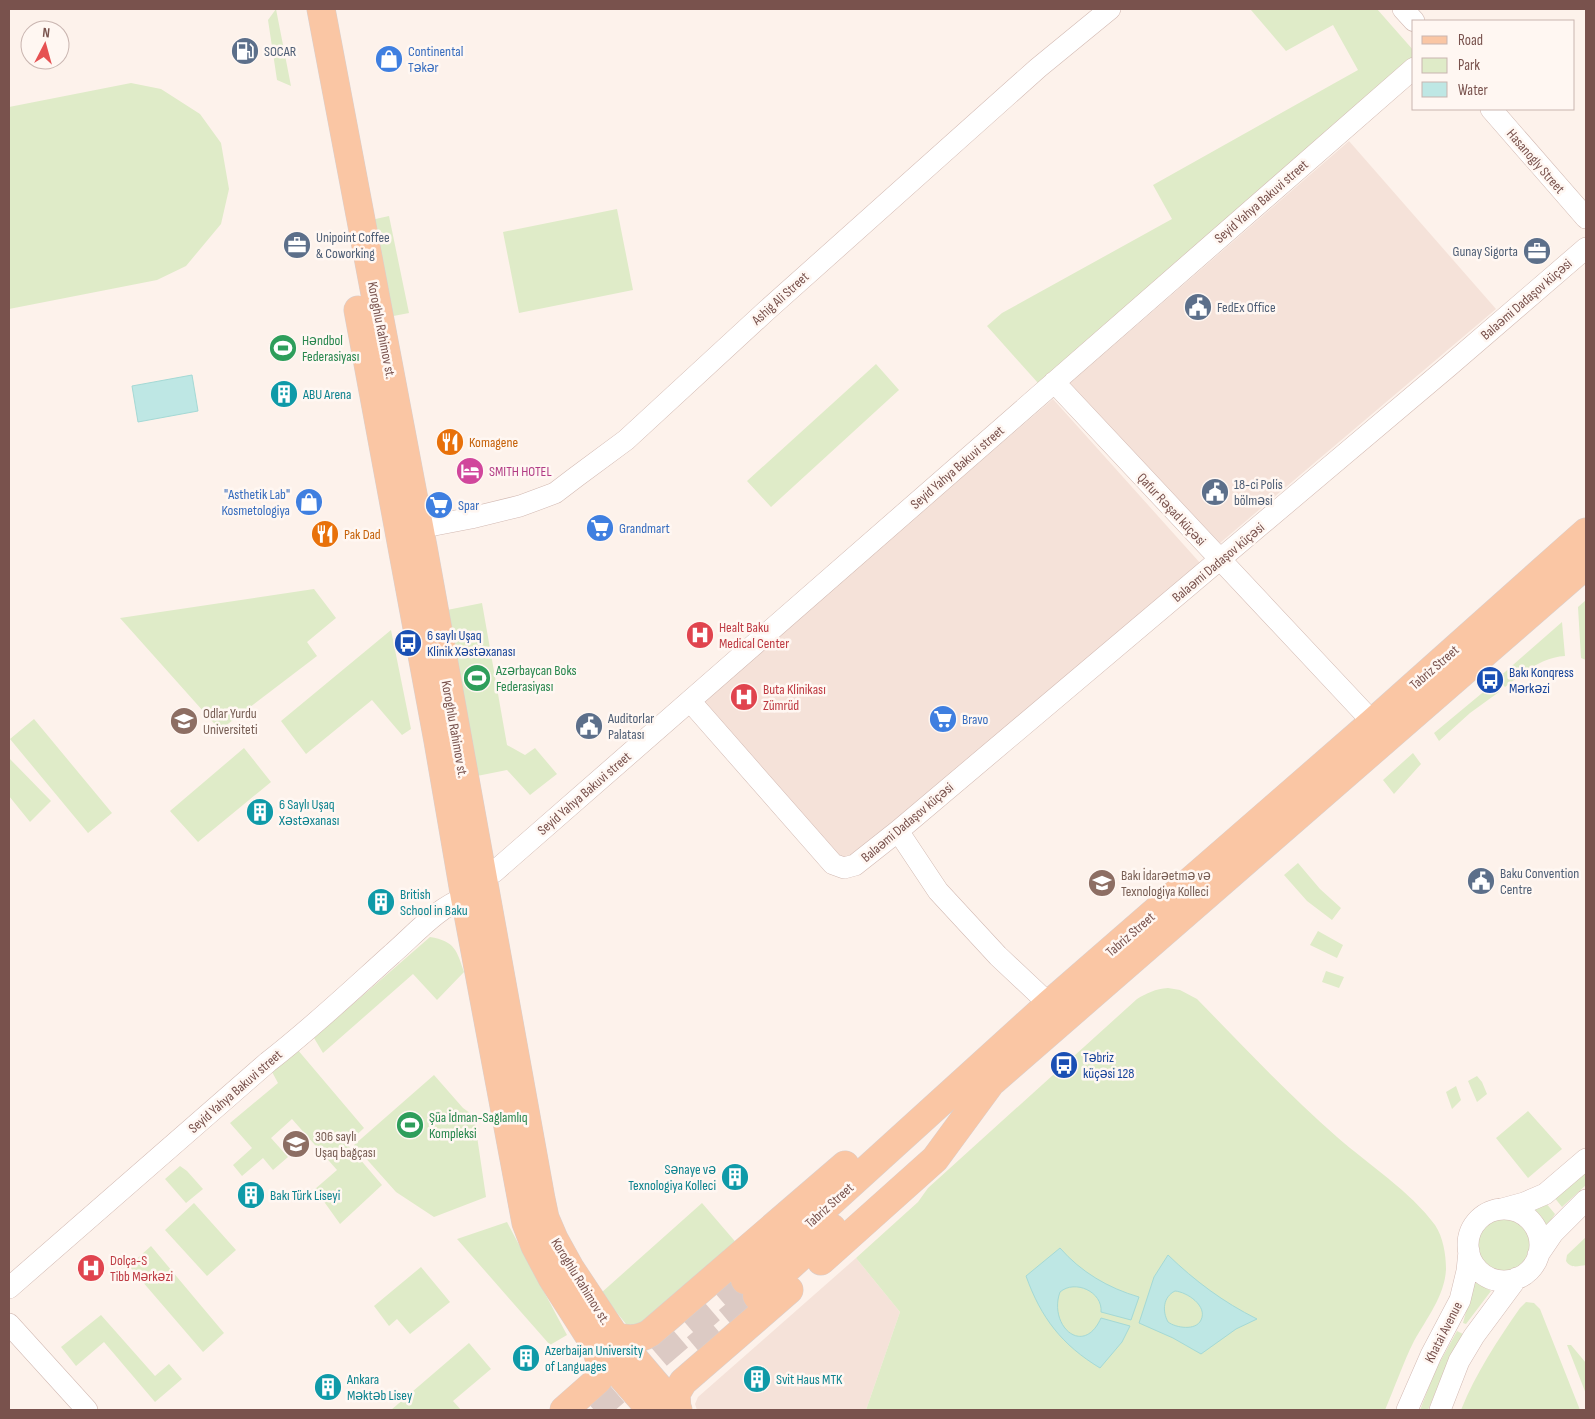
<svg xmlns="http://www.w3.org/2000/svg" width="1595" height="1419" font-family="'Sofia Sans Condensed',sans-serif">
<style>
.residential{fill:#f5e2d9}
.green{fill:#dfebc8}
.water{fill:#bee7e4;stroke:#a4d9d5;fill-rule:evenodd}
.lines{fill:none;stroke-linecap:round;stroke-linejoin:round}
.major-tunnel{stroke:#dccac4;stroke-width:28;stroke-dasharray:28 14;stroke-linecap:butt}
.minor-casing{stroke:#d2b9b2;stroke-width:22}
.major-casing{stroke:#d9cfcd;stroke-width:29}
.minor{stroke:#fff;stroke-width:21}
.major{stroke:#fac6a4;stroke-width:28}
.labels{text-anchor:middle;stroke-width:5;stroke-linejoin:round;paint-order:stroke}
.service-label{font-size:14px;fill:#4e5e75;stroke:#fff7f2;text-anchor:start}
.shop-label{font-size:14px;fill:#366cbe;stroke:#fff7f2;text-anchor:start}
.street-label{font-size:14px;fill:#79524d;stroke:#fff7f2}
.leisure-label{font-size:14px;fill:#27864d;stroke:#fff7f2;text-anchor:start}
.culture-label{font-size:14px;fill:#0d838f;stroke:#fff7f2;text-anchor:start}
.food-label{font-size:14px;fill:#c56008;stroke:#fff7f2;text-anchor:start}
.hotel-label{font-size:14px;fill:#b23c85;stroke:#fff7f2;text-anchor:start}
.health-label{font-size:14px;fill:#be3a42;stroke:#fff7f2;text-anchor:start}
.transit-label{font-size:14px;fill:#164399;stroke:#fff7f2;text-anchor:start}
.education-label{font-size:14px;fill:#785e54;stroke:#fff7f2;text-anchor:start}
</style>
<rect width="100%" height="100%" fill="#fdf2eb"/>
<path class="residential" d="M1349,141L1496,309L1220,543L1069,384Z
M1053,399L1201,564L853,872L701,701Z
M856,1258L900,1312L866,1410H697L695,1404L698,1397Z"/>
<path class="green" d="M276,9L291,86L277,80L268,20Z
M1252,9H1377L1414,51V57L1038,383L987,326L1002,313L1172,219L1153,185L1358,70L1333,25L1286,51L1251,10Z
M131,83L161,89L200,114L221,143L229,189L221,224L186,266L157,280L9,309V107Z
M617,209L633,290L519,313L503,232Z
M389,216L409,313L388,317L371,220Z
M876,364L899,390L771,507L747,481Z
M314,589L336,618L307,642L317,656L220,730L120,618Z
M1586,600V660L1581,658L1578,607Z
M482,603L507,745L525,755L535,748L557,774L530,795L507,770L477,776L447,610Z
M1562,622L1565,656C1542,657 1523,673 1505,687L1497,679Z
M391,630L411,729L402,735L372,700L306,754L281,721Z
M1493,684L1499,692L1470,713L1439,741L1434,733Z
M34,719L112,813L88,833L10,739Z
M244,748L271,782L198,842L170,811Z
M1413,753L1421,764L1394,794L1383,780Z
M9,758L51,801L30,822L9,796Z
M1298,863L1320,889L1341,908L1332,920L1307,901L1284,875Z
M1318,931L1343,945L1337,958L1310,945Z
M430,937C455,941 457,951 464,972L437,1000L413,974L323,1053L314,1038Z
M1326,971L1344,977L1339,988L1322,982Z
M1168,988L1180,990L1197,999C1243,1046 1287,1093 1337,1137C1369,1165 1410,1191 1435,1225C1443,1237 1446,1254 1446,1269C1445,1295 1427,1318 1414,1341C1403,1363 1395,1387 1385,1410H866L900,1312L856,1258L918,1202L928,1188L1137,999C1147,993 1155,989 1168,988Z
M297,1049L364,1128L347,1144L382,1185L340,1224L315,1189L337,1170L292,1119L271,1138L288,1157L273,1170L263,1158L242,1176L233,1165L252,1148L230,1123L278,1083L271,1070Z
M434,1075L463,1108L474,1116L486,1197L434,1217L396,1192L354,1145Z
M1477,1076L1482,1082L1487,1094L1477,1102L1468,1081Z
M1456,1086L1461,1100L1452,1109L1446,1092Z
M1528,1111L1562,1149L1528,1178L1496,1138Z
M180,1166L187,1171L203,1189L186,1203L165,1179Z
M1586,1171V1185L1562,1207L1554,1197Z
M1545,1202L1555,1214L1547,1226L1541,1216L1533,1208Z
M194,1203L236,1250L207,1276L165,1230Z
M702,1203L739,1246L638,1329L626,1324L601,1293Z
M1476 1245a27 27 0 1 1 54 0a27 27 0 1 1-54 0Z
M507,1222L567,1335L550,1345L457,1239Z
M1586,1237V1265C1578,1266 1571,1269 1566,1261L1567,1255Z
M151,1246L224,1333L203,1352L129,1266Z
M421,1267L450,1302L410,1334L397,1319L389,1326L374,1306Z
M1474,1281L1491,1291L1466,1324L1463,1323Z
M1526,1302L1534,1303L1540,1309L1580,1410H1461C1476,1373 1497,1341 1520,1308Z
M101,1315L155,1376L169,1364L182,1379L155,1402L104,1342L76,1366L61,1347Z
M1457,1331L1463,1334L1443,1374L1428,1410H1420L1435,1371Z
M469,1343L491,1369L453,1401L461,1410H391Z
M1567,1345H1571L1586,1363V1394Z"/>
<path class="water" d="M192,375L198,411L138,422L132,386Z
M1060,1248C1081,1272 1108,1288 1139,1297L1131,1320L1101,1312C1103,1292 1075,1279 1060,1292C1048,1325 1083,1358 1101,1318L1130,1326L1122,1342L1100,1368C1062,1345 1041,1318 1026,1276Z
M1168,1255C1195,1281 1223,1302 1257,1319L1236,1329L1201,1354L1173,1338L1139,1323L1154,1277ZM1175,1291C1187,1292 1208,1306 1201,1320C1196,1331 1176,1328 1168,1322C1162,1311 1163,1297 1175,1291Z"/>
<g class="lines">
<path class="major-tunnel" d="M696,1348L757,1296
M594,1410L745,1280"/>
<defs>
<path id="minor" d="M1403,9L1414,21
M1491,109L1586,218
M1054,382L1382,732
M419,528L471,518L520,506L555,493L576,477L626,440L766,311L1038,68L1110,9
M690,701L833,864L844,868L855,865L898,831L1449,366L1586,248
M898,831L938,891L998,956L1049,1004
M482,877L494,872L1414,68
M1502,1209L1524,1203L1545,1194L1586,1159
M1468 1245a36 36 0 1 1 72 0a36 36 0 1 1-72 0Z
M1538,1255L1553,1233L1586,1200
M9,1288L268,1062C312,1028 352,990 392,954C413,936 439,906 465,898
M9,1324L87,1410
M1407,1410L1431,1355L1460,1300L1467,1271L1469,1251
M1440,1410L1459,1361L1474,1336L1517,1278"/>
<path id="major" d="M321,9L423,547L541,1199L545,1218L554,1239L570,1268L615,1336L678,1410
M358,310L438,741L465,898L526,1223L535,1246L552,1278L596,1347L651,1410
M993,1081L1586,565
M821,1261L935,1159L993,1080
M745,1280L1049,1004L1373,722L1586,532
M757,1296L832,1228
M615,1336C627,1340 639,1340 650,1333L845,1165
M564,1410L598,1380L601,1366L596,1347
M677,1410L676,1394L683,1382L789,1290"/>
</defs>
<use href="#minor" class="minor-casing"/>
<use href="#major" class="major-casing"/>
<use href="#minor" class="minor"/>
<use href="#major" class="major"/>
</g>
<defs>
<symbol id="fuel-disc" viewBox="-11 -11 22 22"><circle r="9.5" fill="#5c6f8a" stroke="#fff7f2"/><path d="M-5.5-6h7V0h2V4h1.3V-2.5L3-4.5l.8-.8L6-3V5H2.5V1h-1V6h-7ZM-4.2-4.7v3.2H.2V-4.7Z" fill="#fff"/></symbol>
<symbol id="shop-disc" viewBox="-11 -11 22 22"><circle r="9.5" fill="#3f7fe0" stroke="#fff7f2"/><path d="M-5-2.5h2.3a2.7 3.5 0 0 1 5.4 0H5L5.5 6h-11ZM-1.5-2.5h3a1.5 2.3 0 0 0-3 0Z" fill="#fff"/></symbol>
<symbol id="office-disc" viewBox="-11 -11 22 22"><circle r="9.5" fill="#5c6f8a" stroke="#fff7f2"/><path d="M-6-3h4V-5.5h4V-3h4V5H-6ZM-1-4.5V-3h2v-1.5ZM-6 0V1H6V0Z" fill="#fff"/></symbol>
<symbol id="civic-disc" viewBox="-11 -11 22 22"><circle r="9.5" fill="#5c6f8a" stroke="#fff7f2"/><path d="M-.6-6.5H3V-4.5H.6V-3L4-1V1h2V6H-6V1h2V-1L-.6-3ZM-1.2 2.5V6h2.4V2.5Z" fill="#fff"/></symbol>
<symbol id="stadium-disc" viewBox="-11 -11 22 22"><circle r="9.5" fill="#2e9e5b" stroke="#fff7f2"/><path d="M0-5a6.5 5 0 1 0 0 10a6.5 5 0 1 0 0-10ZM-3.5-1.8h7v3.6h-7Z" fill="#fff"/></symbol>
<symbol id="building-disc" viewBox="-11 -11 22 22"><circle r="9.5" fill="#0f9aa8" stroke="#fff7f2"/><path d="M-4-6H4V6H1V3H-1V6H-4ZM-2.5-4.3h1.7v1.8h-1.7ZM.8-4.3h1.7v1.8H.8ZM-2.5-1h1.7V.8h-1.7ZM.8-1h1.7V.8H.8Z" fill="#fff"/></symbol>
<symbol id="restaurant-disc" viewBox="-11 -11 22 22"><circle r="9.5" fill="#e8710a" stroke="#fff7f2"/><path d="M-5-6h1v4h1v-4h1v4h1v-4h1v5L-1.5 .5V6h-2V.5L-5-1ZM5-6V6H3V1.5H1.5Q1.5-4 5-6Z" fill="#fff"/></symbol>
<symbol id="hotel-disc" viewBox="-11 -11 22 22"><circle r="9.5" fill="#d1479c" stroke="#fff7f2"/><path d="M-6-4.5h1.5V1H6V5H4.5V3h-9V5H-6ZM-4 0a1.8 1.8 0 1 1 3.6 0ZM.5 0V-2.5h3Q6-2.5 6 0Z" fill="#fff"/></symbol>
<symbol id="supermarket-disc" viewBox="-11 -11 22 22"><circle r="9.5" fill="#3f7fe0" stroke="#fff7f2"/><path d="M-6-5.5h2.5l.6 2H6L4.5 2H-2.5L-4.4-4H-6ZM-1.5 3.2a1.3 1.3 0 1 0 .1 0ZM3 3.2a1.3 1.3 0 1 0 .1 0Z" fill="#fff"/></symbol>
<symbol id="hospital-disc" viewBox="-11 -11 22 22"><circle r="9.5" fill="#e0444e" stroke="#fff7f2"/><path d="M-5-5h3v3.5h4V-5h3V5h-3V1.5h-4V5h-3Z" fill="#fff"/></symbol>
<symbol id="bus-disc" viewBox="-11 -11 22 22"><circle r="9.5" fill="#1a4fb4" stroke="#fff7f2"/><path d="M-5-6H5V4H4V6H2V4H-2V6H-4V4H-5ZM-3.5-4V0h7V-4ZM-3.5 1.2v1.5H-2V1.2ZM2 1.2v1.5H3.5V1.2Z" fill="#fff"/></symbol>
<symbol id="university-disc" viewBox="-11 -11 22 22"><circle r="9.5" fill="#8d6e63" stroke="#fff7f2"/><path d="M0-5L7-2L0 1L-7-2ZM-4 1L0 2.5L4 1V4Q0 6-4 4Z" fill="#fff"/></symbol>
<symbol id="school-disc" viewBox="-11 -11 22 22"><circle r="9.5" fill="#8d6e63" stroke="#fff7f2"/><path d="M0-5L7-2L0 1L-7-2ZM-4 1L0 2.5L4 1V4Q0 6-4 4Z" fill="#fff"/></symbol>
</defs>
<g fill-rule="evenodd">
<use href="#fuel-disc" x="229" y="35" width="32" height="32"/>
<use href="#shop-disc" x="373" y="43" width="32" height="32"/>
<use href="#office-disc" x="281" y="229" width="32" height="32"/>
<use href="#office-disc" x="1521" y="235" width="32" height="32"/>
<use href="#civic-disc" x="1182" y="291" width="32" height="32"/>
<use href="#stadium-disc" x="267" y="332" width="32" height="32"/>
<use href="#building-disc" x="268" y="378" width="32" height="32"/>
<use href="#restaurant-disc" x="434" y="426" width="32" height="32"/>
<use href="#hotel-disc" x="454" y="455" width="32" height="32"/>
<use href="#civic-disc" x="1199" y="476" width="32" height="32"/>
<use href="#shop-disc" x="293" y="486" width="32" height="32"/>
<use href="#supermarket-disc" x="423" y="489" width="32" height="32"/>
<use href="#supermarket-disc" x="584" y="512" width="32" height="32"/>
<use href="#restaurant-disc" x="309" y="518" width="32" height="32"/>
<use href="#hospital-disc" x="684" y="619" width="32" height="32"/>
<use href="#bus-disc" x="392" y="627" width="32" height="32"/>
<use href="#stadium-disc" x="461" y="662" width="32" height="32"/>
<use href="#bus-disc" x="1474" y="664" width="32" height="32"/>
<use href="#hospital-disc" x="728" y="681" width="32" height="32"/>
<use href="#supermarket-disc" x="927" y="703" width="32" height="32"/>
<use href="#university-disc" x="168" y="705" width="32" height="32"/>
<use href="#civic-disc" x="573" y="710" width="32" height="32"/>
<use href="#building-disc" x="244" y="796" width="32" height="32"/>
<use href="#civic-disc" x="1465" y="865" width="32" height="32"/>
<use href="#university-disc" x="1086" y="867" width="32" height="32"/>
<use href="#building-disc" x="365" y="886" width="32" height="32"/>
<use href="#bus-disc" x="1048" y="1049" width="32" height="32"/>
<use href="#stadium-disc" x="394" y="1109" width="32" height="32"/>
<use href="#school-disc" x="280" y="1128" width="32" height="32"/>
<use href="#building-disc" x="719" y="1161" width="32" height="32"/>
<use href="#building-disc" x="235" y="1179" width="32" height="32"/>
<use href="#hospital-disc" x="75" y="1252" width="32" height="32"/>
<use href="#building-disc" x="510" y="1342" width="32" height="32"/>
<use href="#building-disc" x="741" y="1363" width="32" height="32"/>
<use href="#building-disc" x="312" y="1371" width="32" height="32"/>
</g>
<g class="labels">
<g class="service-label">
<text x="264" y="56">SOCAR</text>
<text x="316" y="242">Unipoint Coffee<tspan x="316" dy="16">&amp; Coworking</tspan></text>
<text x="1518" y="256" text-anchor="end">Gunay Sigorta</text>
<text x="1217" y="312">FedEx Office</text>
<text x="1234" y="489">18-ci Polis<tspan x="1234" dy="16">bölməsi</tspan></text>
<text x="608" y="723">Auditorlar<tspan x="608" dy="16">Palatası</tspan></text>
<text x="1500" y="878">Baku Convention<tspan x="1500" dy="16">Centre</tspan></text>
</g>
<g class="shop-label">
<text x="408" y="56">Continental<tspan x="408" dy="16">Təkər</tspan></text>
<text x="290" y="499" text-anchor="end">"Asthetik Lab"<tspan x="290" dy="16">Kosmetologiya</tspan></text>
<text x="458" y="510">Spar</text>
<text x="619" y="533">Grandmart</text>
<text x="962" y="724">Bravo</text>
</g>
<g class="street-label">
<text transform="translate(1536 161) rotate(49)" y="5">Hasanogly Street</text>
<text transform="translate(1261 201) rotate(-41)" y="5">Seyid Yahya Bakuvi street</text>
<text transform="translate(780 298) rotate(-42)" y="5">Ashig Ali Street</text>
<text transform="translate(1526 299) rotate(-41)" y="5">Balaəmi Dadaşov küçəsi</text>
<text transform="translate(382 330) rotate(79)" y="5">Koroghlu Rahimov st.</text>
<text transform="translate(957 467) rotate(-41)" y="5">Seyid Yahya Bakuvi street</text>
<text transform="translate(1172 509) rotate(47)" y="5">Qafur Rəşad küçəsi</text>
<text transform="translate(1218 562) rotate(-40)" y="5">Balaəmi Dadaşov küçəsi</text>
<text transform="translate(1434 667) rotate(-41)" y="5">Tabriz Street</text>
<text transform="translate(455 729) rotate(80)" y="5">Koroghlu Rahimov st.</text>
<text transform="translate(584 793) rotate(-41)" y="5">Seyid Yahya Bakuvi street</text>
<text transform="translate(907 822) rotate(-40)" y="5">Balaəmi Dadaşov küçəsi</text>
<text transform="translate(1130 934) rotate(-41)" y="5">Tabriz Street</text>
<text transform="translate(235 1091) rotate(-41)" y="5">Seyid Yahya Bakuvi street</text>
<text transform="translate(829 1205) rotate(-42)" y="5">Tabriz Street</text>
<text transform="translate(581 1281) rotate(58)" y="5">Koroghlu Rahimov st.</text>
<text transform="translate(1443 1332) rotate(-63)" y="5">Khatai Avenue</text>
</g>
<g class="leisure-label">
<text x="302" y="345">Həndbol<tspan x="302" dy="16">Federasiyası</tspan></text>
<text x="496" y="675">Azərbaycan Boks<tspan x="496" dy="16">Federasiyası</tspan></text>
<text x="429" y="1122">Şüa İdman-Sağlamlıq<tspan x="429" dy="16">Kompleksi</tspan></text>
</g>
<g class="culture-label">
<text x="303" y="399">ABU Arena</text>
<text x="279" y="809">6 Saylı Uşaq<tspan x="279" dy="16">Xəstəxanası</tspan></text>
<text x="400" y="899">British<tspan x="400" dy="16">School in Baku</tspan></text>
<text x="716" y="1174" text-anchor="end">Sənaye və<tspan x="716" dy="16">Texnologiya Kolleci</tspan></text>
<text x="270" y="1200">Bakı Türk Liseyi</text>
<text x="545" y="1355">Azerbaijan University<tspan x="545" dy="16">of Languages</tspan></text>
<text x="347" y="1384">Ankara<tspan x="347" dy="16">Məktəb Lisey</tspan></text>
<text x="776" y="1384">Svit Haus MTK</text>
</g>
<g class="food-label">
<text x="469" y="447">Komagene</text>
<text x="344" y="539">Pak Dad</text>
</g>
<g class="hotel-label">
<text x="489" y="476">SMITH HOTEL</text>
</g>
<g class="health-label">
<text x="719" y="632">Healt Baku<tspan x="719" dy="16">Medical Center</tspan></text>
<text x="763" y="694">Buta Klinikası<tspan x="763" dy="16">Zümrüd</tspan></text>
<text x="110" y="1265">Dolça-S<tspan x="110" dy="16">Tibb Mərkəzi</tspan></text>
</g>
<g class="transit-label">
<text x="427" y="640">6 saylı Uşaq<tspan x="427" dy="16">Klinik Xəstəxanası</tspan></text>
<text x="1509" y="677">Bakı Konqress<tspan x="1509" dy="16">Mərkəzi</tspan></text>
<text x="1083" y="1062">Təbriz<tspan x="1083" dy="16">küçəsi 128</tspan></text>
</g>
<g class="education-label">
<text x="203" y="718">Odlar Yurdu<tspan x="203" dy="16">Universiteti</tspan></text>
<text x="1121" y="880">Bakı İdarəetmə və<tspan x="1121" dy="16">Texnologiya Kolleci</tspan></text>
<text x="315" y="1141">306 saylı<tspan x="315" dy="16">Uşaq bağçası</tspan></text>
</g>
</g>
<rect width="1595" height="1419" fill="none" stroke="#79524d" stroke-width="20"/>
<rect x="1412" y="20" width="162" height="90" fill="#fff7f2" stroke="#c9b5b0"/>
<rect x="1422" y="36" width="25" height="8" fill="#fac6a4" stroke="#c9b5b0"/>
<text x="1458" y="45" font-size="15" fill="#79524d">Road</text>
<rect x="1422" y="58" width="25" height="15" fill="#dfebc8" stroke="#c9b5b0"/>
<text x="1458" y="70" font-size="15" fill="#79524d">Park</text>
<rect x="1422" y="82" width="25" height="15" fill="#bee7e4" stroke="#c9b5b0"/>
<text x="1458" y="95" font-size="15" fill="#79524d">Water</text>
<g transform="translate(45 45) rotate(6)"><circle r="24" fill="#fff7f2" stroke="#c9b5b0"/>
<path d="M0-4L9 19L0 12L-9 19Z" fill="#e65152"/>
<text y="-8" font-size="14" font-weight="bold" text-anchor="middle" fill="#79524d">N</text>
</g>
</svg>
